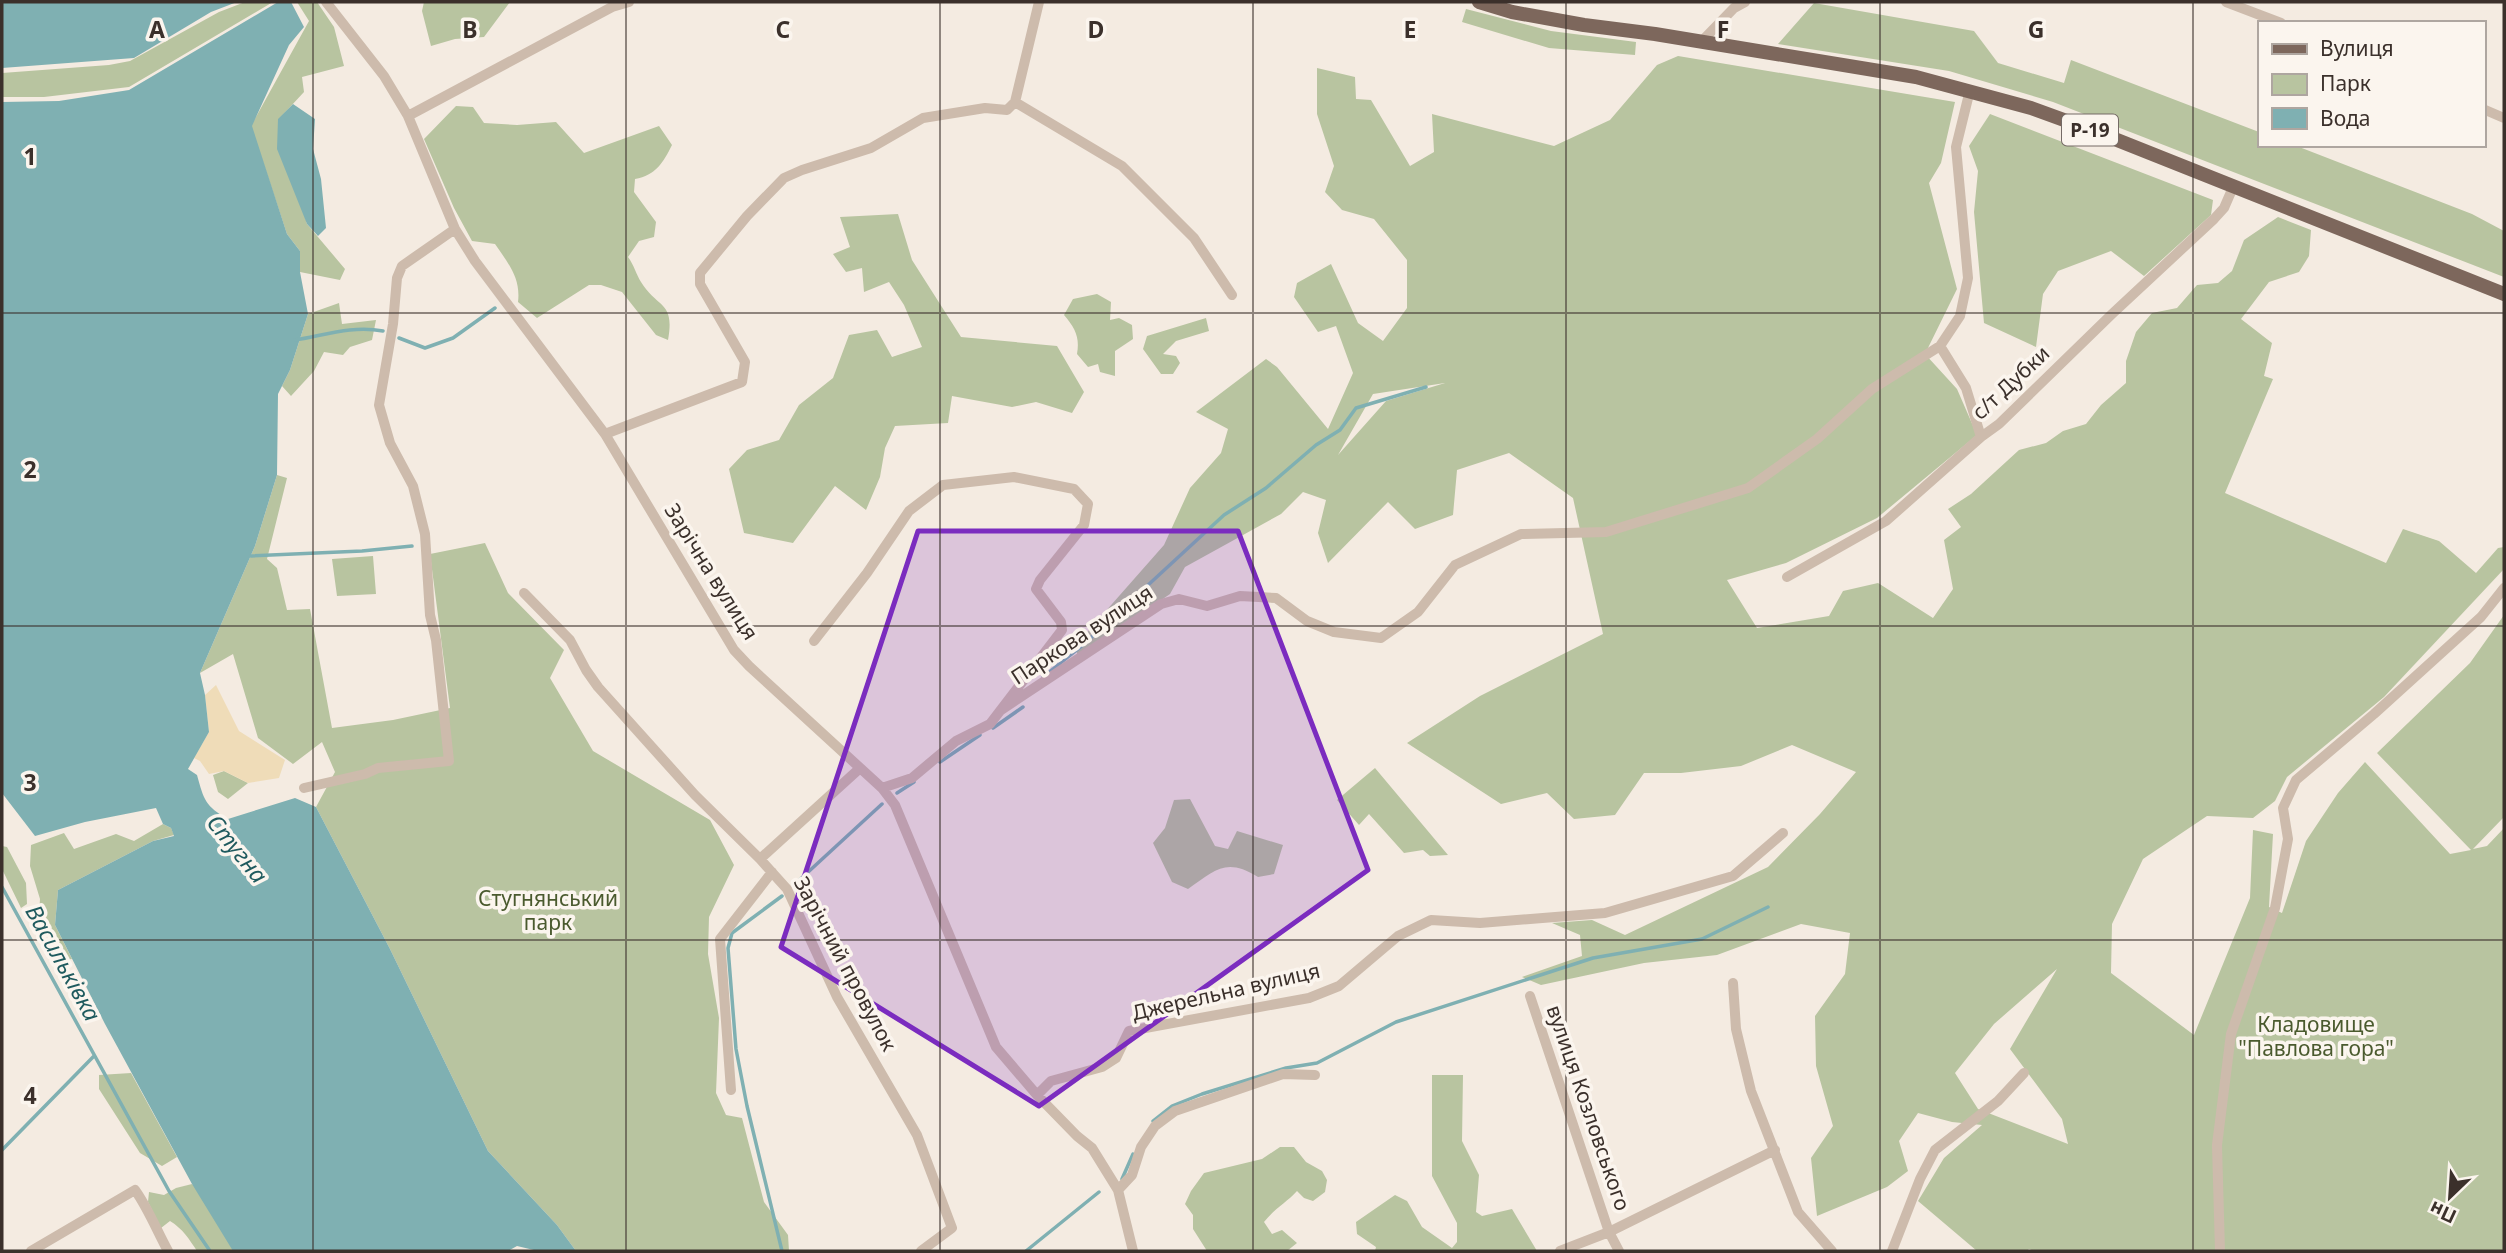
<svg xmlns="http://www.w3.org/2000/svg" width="2506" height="1253" font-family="'Noto Sans',sans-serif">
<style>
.green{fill:#b8c4a0;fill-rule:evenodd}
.sand{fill:#efdcb8}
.water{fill:#7fb0b2}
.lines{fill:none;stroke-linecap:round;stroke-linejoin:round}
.stream{stroke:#7fb0b2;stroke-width:3.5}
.minor{stroke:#cdbbac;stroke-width:10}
.major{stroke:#7d675c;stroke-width:14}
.marked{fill:#7b2cbf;fill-opacity:0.2;stroke:#7b2cbf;stroke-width:5;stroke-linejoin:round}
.grid{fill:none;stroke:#3b302b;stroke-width:2;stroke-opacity:0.55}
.labels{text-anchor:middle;stroke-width:7;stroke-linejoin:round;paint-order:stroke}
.shield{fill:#fbf5ee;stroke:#756b66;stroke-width:2}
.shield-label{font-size:19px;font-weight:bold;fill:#3b302b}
.street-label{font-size:21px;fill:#3b302b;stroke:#fbf5ee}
.park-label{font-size:21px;fill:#4a5a2e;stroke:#fbf5ee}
.water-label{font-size:23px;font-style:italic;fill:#1f5a5e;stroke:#fbf5ee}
.grid-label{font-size:23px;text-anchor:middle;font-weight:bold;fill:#3b302b;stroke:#fbf5ee;stroke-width:7;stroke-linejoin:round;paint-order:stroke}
</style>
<rect width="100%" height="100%" fill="#f4ebe1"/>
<path class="green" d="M245,2H273L129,87L44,97H2V73L109,65L130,61L219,12Z
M297,2H317L334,27L344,66L302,77L304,92L278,120L307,224L345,269L340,280L300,272V251L287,234L251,126L309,21Z
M424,2H510L484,37L455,39L431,46L422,11Z
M1814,3L1974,31L1998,63L2064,83L2071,60L2259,132V145H2294L2472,214L2504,231V277L2053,102L1949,71L1778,44Z
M1466,9L1551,31L1636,42L1635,55L1549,48L1462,22Z
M1678,56L1955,102L1941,163L1929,183L1957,289L1925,354L1957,389L1977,435L1877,518L1786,563L1727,580L1757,628L1829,616L1843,591L1878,583L1933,618L1953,589L1944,540L1961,527L1948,509L1971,494L2019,450L2046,443L2063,431L2086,424L2101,405L2126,383V361L2136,332L2152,313L2177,308L2197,285L2218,283L2232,271L2244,240L2278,217L2311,230L2309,256L2299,272L2269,282L2241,319L2272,343L2264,376L2273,379L2225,493L2386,563L2403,529L2439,541L2476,573L2498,548L2504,547V569L2384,697L2287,777L2275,801L2253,818L2207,816L2143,859L2112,924L2111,973L2194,1035L2250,898L2253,830L2273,834L2269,907L2282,913L2306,841L2338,793L2365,762L2450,854L2471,850L2377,753L2470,663L2504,615V817L2473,849L2487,846L2504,828V1251H2034L2029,1249L2027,1251H1977L1918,1201L1944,1158L1982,1125L1952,1122L1918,1113L1899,1141L1908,1171L1887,1187L1817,1216L1811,1158L1833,1126L1816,1066L1815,1016L1845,974L1850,933L1801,924L1717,955L1644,963L1541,985L1522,977L1582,956L1580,935L1552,923L1592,920L1625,935L1768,867L1820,814L1856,772L1792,745L1741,766L1681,773H1644L1615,815L1574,819L1547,793L1501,804L1407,743L1480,696L1603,634L1573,498L1509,453L1457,470L1453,515L1415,529L1388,502L1328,563L1318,533L1326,500L1303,492L1281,514L1185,567L1170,594L1078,657L1075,646L1164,545L1190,488L1221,453L1228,429L1196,412L1266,359L1277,367L1328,429L1353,373L1336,326L1318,332L1294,297L1297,283L1331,264L1358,323L1383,341L1407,308V260L1374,219L1342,210L1325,192L1334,166L1317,114V68L1355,77L1356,99L1371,100L1410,166L1434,152L1432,114L1554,146L1610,120L1657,65ZM1445,383L1386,401L1338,455L1373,394ZM2057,969L2010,1049L2062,1119L2068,1144L1978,1109L1955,1073L1994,1024Z
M456,106L473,107L484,123L517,125L556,122L584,153L659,126L672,145C663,163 656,175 635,179L634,192L656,222L654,237L639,241L628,257C634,265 636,274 641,282C658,309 675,301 668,340L656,335L622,292L601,285H589L537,318L518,302C521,278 508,263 495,244L472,241L454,208L424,139Z
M1990,114L2213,200L2211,215L2144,276L2111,251L2058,271L2043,294L2036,347L1984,323L1974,212L1978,171L1969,146Z
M898,214L912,260L961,337L1057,346L1084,392L1072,413L1036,402L1012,407L952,396L948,423L895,426L885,448L880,477L866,510L835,486L793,543L744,533L729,469L747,450L779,440L799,405L833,378L849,335L877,330L892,357L922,347L904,305L889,282L864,292L862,268L846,272L833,254L850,247L840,217Z
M1097,294L1111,302L1110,320L1119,318L1132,325L1133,339L1115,351V376L1100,372L1098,364L1088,367L1077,354C1080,337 1075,328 1064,315L1073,299Z
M339,303L342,324L376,320L372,340L350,347L343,355L324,352L314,371L291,396L282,386L290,370L308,314Z
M1206,318L1209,331L1176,341L1163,354L1176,356L1180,363L1173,374H1161L1143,349L1147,336Z
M277,475L287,478L267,559L277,568L287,610L310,609L332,728L393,720L450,708L430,554L485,543L508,593L564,650L550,678L593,751L710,820L734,865L709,917L708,954L719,1018L716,1093L726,1115L742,1118L764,1202L788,1235L789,1251H576L557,1225L488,1151L390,949L316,807L335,772L322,742L293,764L258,738L233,654L200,673L255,546Z
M373,556L376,594L337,596L332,559Z
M1375,768L1448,855L1430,856L1423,850L1404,853L1369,814L1359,825L1337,800Z
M224,771L248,783L228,799L218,792L213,775Z
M1190,799L1215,846L1228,849L1237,831L1283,845L1274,874L1258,877C1226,857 1215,870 1188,889L1172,882L1153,843L1165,828L1174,800Z
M163,824L171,828L174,835L153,841L58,890L55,925L72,959L62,960L39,915L40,899L30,866L31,845L64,833L74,849L116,834L134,841Z
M2,846L7,847L26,883L27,904L21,908L2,869Z
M131,1073L177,1157L162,1166L140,1153L99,1089V1075Z
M1432,1075H1463L1462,1141L1479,1175L1476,1212L1482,1216L1512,1209L1537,1251H1375L1376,1247L1357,1234L1356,1222L1395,1195L1407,1201L1422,1227L1452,1248L1457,1242V1223L1432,1176Z
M1280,1147H1294L1306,1162L1322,1171L1327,1180L1325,1192L1313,1201L1304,1198L1297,1191C1286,1203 1274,1209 1264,1222L1272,1234L1282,1230L1297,1243L1287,1251H1207L1193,1229V1215L1185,1204L1191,1191L1204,1173L1262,1159Z
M192,1184L238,1235L243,1251H197C189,1239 183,1229 170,1221L161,1228L148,1202L149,1192L164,1195L176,1188Z"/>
<path class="sand" d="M216,685L239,731L285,760L279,778L248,783L224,771L209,774L200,761L194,758L209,732L205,695Z"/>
<path class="water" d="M2,2H237L211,12L134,58L2,68Z
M278,2H291L304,27L289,45L252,126L287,234L300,251V272L308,314L290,370L278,394L277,475L255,546L200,673L205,695L209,732L188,769L197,775C204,800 205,806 228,819L295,798L316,807L390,949L488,1151L557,1225L576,1251H538L517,1246L508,1251H233L192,1184L105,1024L55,925L58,890L153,841L174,836L171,828L163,824L156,808L85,822L35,836L2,793V102L59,101L129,90Z
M293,104L315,119L313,149L321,179L326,228L318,236L307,224L277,149L278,119Z"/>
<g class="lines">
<path class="stream" d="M399,338L425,348L453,338L495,308
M295,340C325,335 353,325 383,331
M251,556L362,551L412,546
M1043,677L1083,645L1224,515L1266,488L1316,445L1340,430L1356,408L1426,387
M993,728L1023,707
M940,762L980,735
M897,793L914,782
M794,885L882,804
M2,887L169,1191L210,1251
M1153,1121L1172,1106L1202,1094L1286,1068L1317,1063L1396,1022L1593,958L1702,939L1768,907
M2,1150L94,1056
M1122,1179L1133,1154
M782,1251L747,1106L736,1049L728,948L732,933L782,896
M1026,1251L1099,1192"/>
<path class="minor" d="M326,2L384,76L408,116L455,229L475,261L605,434L734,650L749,666L882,788L895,805L996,1047L1037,1095L1077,1136L1092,1148L1118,1190L1133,1251
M2226,2L2281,23
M1702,41L1734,8L1745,2
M1970,90L1956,147L1968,278L1960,316L1940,346L1966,388L1981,437
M1015,102L1122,166L1194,238L1232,295
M2483,109L2504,118
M408,116L612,7L629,2
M605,434L742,382L745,362L700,284V273L747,216L784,178L802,170L871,148L923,118L985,108L1007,110L1015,102L1039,2
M1787,577L1886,521L1981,437L1999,424L2112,314L2214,219L2224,208L2234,185
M524,593L570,640L586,670L598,687L695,795L760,859L787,889L837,997L917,1135L952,1228L921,1251
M814,641L867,573L909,511L943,485L1014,477L1074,489L1088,504L1084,525L1040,580L1036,589L1061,622L1062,630L990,724L956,741L912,778L882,788
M1001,710L1161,604L1179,599L1207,606L1240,596L1276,598L1307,621L1334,632L1381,638L1418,612L1455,565L1521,534L1606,532L1748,488L1817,439L1872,389L1940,346
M304,788L365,774L378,768L449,761L436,640L430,615L425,534L413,486L390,443L379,405L393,324L397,278L402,266L455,229
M760,859L859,769
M1733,983L1736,1029L1751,1091L1798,1212L1832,1251
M1530,996L1609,1232L1619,1251
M731,1090L720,939L772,872
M1037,1095L1051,1081L1102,1067L1116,1058L1129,1031L1309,998L1339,986L1398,936L1431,920L1480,923L1605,913L1733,876L1783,833
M1118,1190L1132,1175L1141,1147L1155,1126L1175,1111L1283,1074L1315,1075
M31,1251L135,1190C148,1208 157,1231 168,1251
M1560,1251L1609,1232L1775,1150
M1892,1251L1920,1179L1935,1150L1998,1101L2024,1073
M2220,1251L2217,1145L2231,1034L2275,908L2288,839L2283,808L2296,780L2374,714L2481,617L2504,588"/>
<path class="major" d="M1479,2L1512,12L1584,25L1655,34L1916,77L2031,108L2097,132L2504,294"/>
</g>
<path class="marked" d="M918,531H1238L1368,870L1039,1106L781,947Z"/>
<path class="grid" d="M313,2V1251M626,2V1251M940,2V1251M1253,2V1251M1566,2V1251M1880,2V1251M2193,2V1251M2,313H2504M2,626H2504M2,940H2504"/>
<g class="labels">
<rect class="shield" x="2062" y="114.5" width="56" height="31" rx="5"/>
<g class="shield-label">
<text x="2090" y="137">Р-19</text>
</g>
<g class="street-label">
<text transform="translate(2011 383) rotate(-43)" y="7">с/т Дубки</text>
<text transform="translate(711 572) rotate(58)" y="7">Зарічна вулиця</text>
<text transform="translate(1082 635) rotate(-33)" y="7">Паркова вулиця</text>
<text transform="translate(845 964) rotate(62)" y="7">Зарічний провулок</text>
<text transform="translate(1226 992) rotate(-13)" y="7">Джерельна вулиця</text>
<text transform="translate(1588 1108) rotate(71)" y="7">вулиця Козловського</text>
</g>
<g class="park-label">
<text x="548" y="906">Стугнянський<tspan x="548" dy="24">парк</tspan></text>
<text x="2316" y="1032">Кладовище<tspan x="2316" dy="24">"Павлова гора"</tspan></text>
</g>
<g class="water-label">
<text transform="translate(237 849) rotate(51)" y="8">Стугна</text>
<text transform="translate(63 963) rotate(61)" y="8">Васильківка</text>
</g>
</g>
<g class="grid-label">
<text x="157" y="38">A</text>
<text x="470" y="38">B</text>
<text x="783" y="38">C</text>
<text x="1096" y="38">D</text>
<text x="1410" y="38">E</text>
<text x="1723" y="38">F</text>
<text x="2036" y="38">G</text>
<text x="30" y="165">1</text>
<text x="30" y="478">2</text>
<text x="30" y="791">3</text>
<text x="30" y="1104">4</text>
</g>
<rect width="2506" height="1253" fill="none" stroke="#3b302b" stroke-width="7"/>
<rect x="2258" y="21" width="228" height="126" fill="#fbf5ee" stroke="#aea6a0" stroke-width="2"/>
<rect x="2272" y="44" width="35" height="10" fill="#7d675c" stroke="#aea6a0" stroke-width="2"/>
<text x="2320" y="56" font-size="21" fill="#3b302b">Вулиця</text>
<rect x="2272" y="74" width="35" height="21" fill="#b8c4a0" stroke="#aea6a0" stroke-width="2"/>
<text x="2320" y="91" font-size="21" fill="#3b302b">Парк</text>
<rect x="2272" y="108" width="35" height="21" fill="#7fb0b2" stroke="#aea6a0" stroke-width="2"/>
<text x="2320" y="126" font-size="21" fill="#3b302b">Вода</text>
<g transform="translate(2450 1197) rotate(205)" stroke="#fbf5ee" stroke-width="5" paint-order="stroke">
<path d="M0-5L12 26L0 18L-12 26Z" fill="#3b302b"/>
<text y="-10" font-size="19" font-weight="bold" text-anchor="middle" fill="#3b302b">Пн</text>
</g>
</svg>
